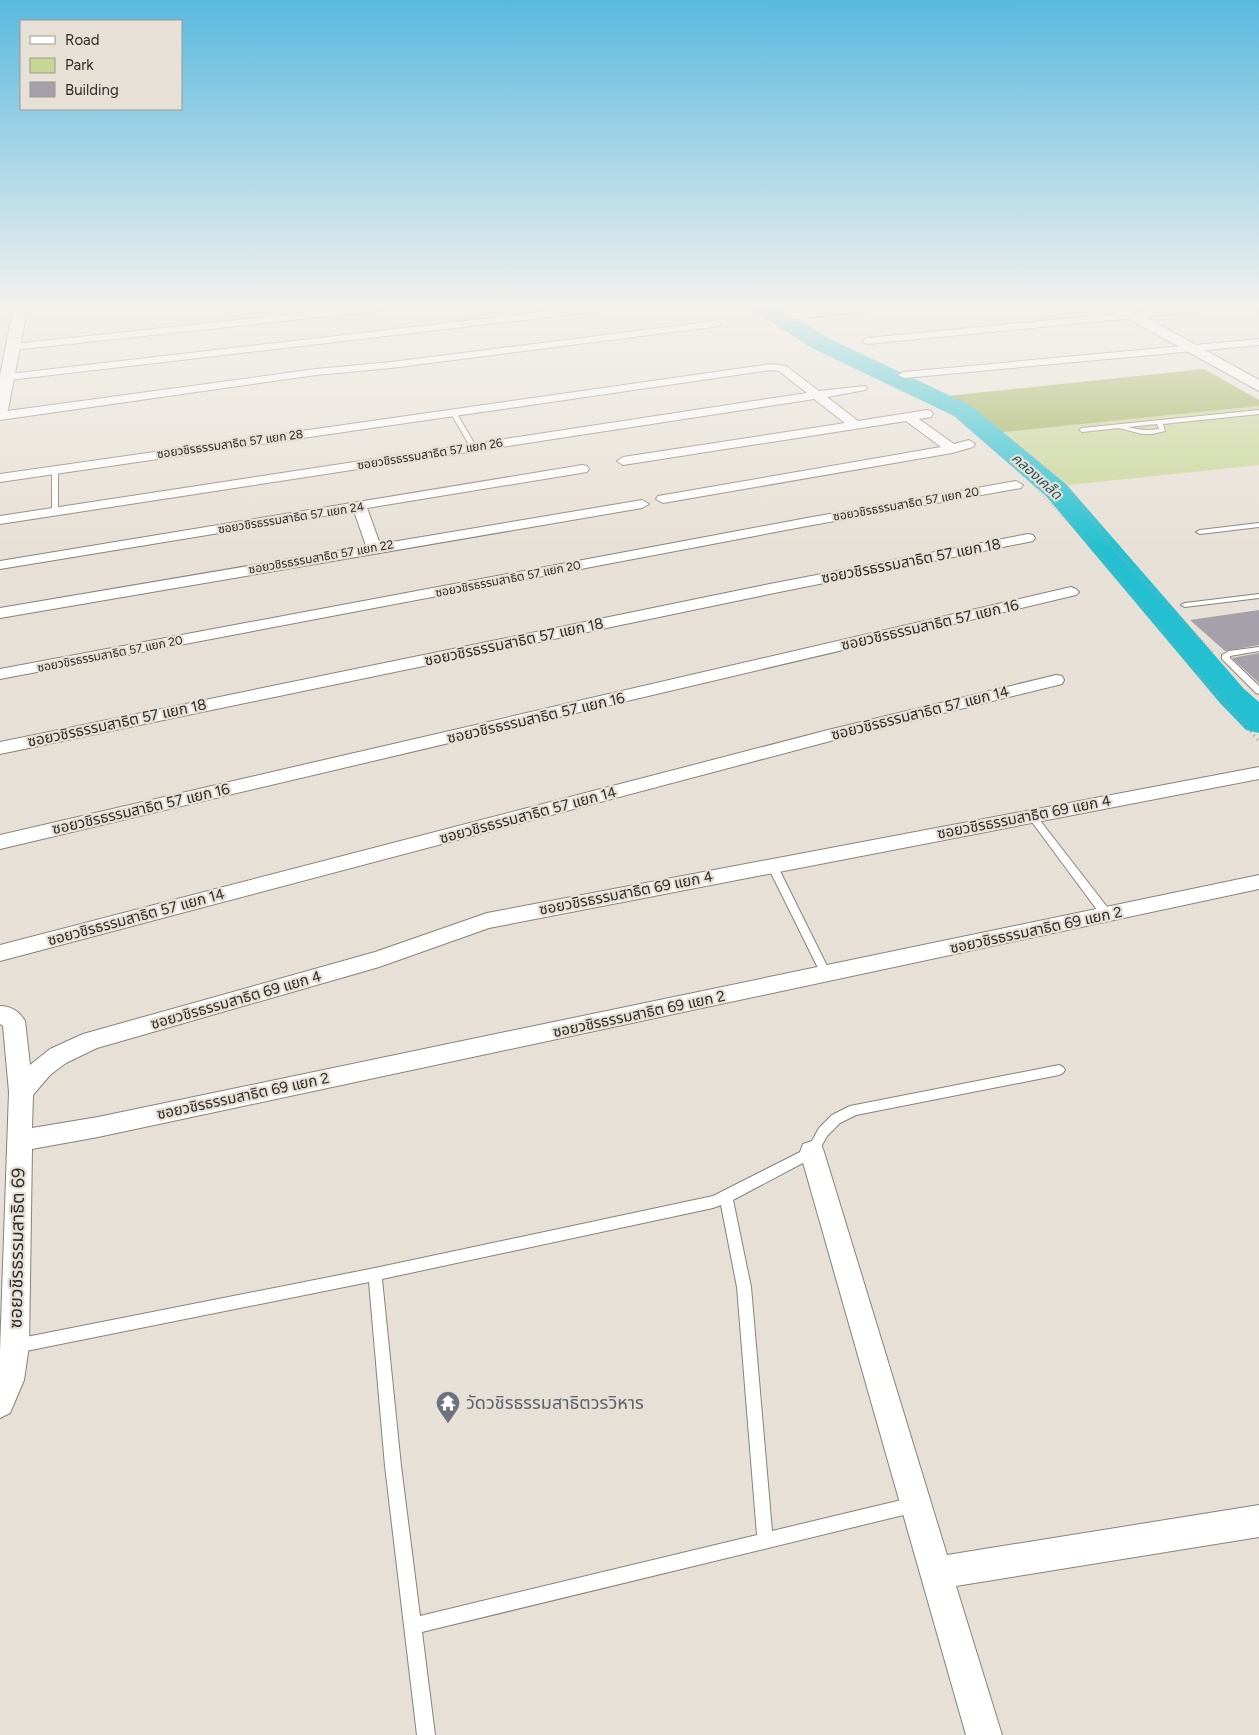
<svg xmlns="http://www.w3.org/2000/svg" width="1259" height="1735" font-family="Figtree,'Noto Sans Thai',sans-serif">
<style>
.green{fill:#c7d696}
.forest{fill:#9aae51}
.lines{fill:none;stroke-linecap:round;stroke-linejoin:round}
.river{fill:#24c0d1;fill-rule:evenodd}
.building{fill:#a5a0a9}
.lane-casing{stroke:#888279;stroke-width:2}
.street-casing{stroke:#888279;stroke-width:2}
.secondary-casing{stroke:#888279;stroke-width:2}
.path-far2{stroke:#a7a19a;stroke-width:2;stroke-dasharray:0.5 2;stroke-linecap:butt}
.path-far1{stroke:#a7a19a;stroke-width:2.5;stroke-dasharray:0.5 2.5;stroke-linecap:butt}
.path{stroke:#a7a19a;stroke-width:3;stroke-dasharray:1 4;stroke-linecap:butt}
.lane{fill:#fff;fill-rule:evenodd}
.street{fill:#fff;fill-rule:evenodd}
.secondary{fill:#fff;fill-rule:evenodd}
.labels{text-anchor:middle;stroke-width:4.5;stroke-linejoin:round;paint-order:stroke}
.far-street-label{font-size:12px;fill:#2e2b28;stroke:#e7e0d6}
.far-water-label{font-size:14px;font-style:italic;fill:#19545c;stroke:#e7e0d6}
.street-label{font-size:15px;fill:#2e2b28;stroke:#e7e0d6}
.near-street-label{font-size:18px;fill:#2e2b28;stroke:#e7e0d6}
.near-worship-label{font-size:18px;fill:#5b616d;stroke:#e7e0d6;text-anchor:start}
</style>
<rect width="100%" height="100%" fill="#e7e0d6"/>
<path class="green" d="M1259,406V465L1068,485L1004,432Z"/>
<path class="forest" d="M1204,369L1259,400V406L1004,432L986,427L966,410L938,397Z"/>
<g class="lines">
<path class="river" d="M747,304H771L828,338L972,406L1066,484L1244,689L1259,702V733L1246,730L1220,703L1046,496L954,416L812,348L750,308Z"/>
</g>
<path class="building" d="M1259,610V645L1225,651L1190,620Z
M1259,653V683L1232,658Z"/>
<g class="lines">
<defs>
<path id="lane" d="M0,304H23L0,308Z
M1244,304H1250L1259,307V311Z
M1259,410V414L1163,424L1165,431L1152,434H1142L1119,428L1082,432L1079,430L1082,428ZM1157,424L1159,429C1148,431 1138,430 1128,427Z
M451,411L456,412L477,448L476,449L471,448L450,412Z
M55,468L58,470V512L55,514L52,512V470Z
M1259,523V527L1200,534L1196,532L1200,530Z
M1259,594V598L1185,607L1181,605L1185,603Z
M1259,647V651L1230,656V658L1259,686V694L1256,693L1222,659V655L1229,651Z
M1032,813L1035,814L1111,912L1112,915L1111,918H1103L1029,818L1027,816L1029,814Z
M772,862L777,865L831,974L830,977H822L821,974L767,865Z
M1059,1065L1063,1067L1065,1070L1063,1073L1059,1075L856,1115L840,1123L827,1136L816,1156L733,1200L751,1287L772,1531L914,1497L920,1499L922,1505L920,1511L422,1632L435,1735H417L385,1466L369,1282L16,1353L11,1351L9,1346L11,1341L16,1339L375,1268L713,1196L808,1148L819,1128L832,1115L850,1106ZM721,1205L737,1287L757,1535L420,1616L401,1466L382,1279L713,1208Z"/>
<path id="street" d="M186,304H214C208,309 192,309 186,304Z
M388,304H418L413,307L13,350L8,347L13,344Z
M612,304H640L635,307L9,380L3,377L9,374Z
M883,304H914L909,307L792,319L787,316L792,313Z
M1217,304H1249L1244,307L867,344L862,341L867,338Z
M716,321L721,324L720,326L391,368L316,375L0,420V412L316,369L391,362Z
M1259,339V345L904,378L898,375L904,372Z
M771,364L786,366L819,391L865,386L867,388L865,390L827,397L858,421L927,410L931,411L933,414L931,417L919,419L954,444L969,440L975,444L973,447L952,453L663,503L656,499L658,496L941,447L906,421L623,465L617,461L623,457L845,423L814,399L0,524V516L807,393L779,371L771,370L0,482V474Z
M582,465L587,466L589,469L587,472L367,508L380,544L642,500L649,504L642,508L0,618V608L366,546L354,511L0,569V561Z
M1016,481L1023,485L1021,488L807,526L0,679V669L807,518Z
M1028,534L1033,535L1035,538L1033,541L760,596L0,754V742L760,586Z
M1071,587L1076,589L1079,592L1076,595L0,849V835Z
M1056,675L1062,676L1064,680L1062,684L838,739L0,961V945L828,730Z
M1259,767V779L489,928L379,967L97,1048L66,1063L50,1075L33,1095L32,1128L98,1117L1259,875V889L98,1137L32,1149L29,1346L24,1380L10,1413L0,1418V1351L9,1092L3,1026L0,1024V1006C11,1006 20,1012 25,1021L30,1065L50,1049L83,1034L375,952L487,913Z
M812,1141L821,1144L824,1152L947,1555L1259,1505V1537L956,1586L1002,1735H966L800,1152L803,1144Z"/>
<path id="secondary" d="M14,304H28L8,410L6,413L0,415V376Z
M1105,304H1122L1259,380V391L1107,307Z"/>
</defs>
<use href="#lane" class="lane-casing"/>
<use href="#street" class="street-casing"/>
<use href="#secondary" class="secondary-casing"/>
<path class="path-far2" d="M748,304L776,320
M770,304L780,310
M814,330L856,353
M794,331L816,346L893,387
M864,356L890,369
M930,388L974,409L1045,468
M903,391L923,399
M943,407L974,429
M983,436L1016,468"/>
<path class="path-far1" d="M1015,466L1019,470
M1043,466L1068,487L1116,552L1171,609
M1033,485L1093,547L1201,677
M1179,617L1213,652"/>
<path class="path" d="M1200,676L1259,741"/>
<use href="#lane" class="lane"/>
<use href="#street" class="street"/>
<use href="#secondary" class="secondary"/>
</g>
<linearGradient id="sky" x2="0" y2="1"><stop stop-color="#59b9df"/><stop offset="0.56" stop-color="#f4f1ed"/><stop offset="1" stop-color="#f4f1ed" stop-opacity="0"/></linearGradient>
<rect width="1259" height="547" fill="url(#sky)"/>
<defs>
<symbol id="temple-pin" viewBox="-11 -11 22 30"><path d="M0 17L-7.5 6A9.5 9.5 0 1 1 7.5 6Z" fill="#6b7280" stroke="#e7e0d6"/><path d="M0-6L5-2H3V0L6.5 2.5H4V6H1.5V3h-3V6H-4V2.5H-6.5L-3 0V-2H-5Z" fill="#fff"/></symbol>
</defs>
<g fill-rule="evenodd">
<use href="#temple-pin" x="434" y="1389" width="28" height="38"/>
</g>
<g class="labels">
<g class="far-street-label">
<text transform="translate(230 444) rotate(-8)" y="4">ซอยวชิรธรรมสาธิต 57 แยก 28</text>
<text transform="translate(430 454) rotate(-9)" y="4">ซอยวชิรธรรมสาธิต 57 แยก 26</text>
<text transform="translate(906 504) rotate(-10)" y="4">ซอยวชิรธรรมสาธิต 57 แยก 20</text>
<text transform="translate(291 518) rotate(-9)" y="4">ซอยวชิรธรรมสาธิต 57 แยก 24</text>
<text transform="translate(321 557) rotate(-10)" y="4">ซอยวชิรธรรมสาธิต 57 แยก 22</text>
<text transform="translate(508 579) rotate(-11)" y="4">ซอยวชิรธรรมสาธิต 57 แยก 20</text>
<text transform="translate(110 654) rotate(-11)" y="4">ซอยวชิรธรรมสาธิต 57 แยก 20</text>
</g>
<g class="far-water-label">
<text transform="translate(1037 476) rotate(42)" y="5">คลองเคล็ด</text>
</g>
<g class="street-label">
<text transform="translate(911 561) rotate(-11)" y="5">ซอยวชิรธรรมสาธิต 57 แยก 18</text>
<text transform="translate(930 625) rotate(-13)" y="5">ซอยวชิรธรรมสาธิต 57 แยก 16</text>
<text transform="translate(514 642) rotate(-12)" y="5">ซอยวชิรธรรมสาธิต 57 แยก 18</text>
<text transform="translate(920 713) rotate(-14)" y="5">ซอยวชิรธรรมสาธิต 57 แยก 14</text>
<text transform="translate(536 718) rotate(-13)" y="5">ซอยวชิรธรรมสาธิต 57 แยก 16</text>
<text transform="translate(117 723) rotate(-12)" y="5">ซอยวชิรธรรมสาธิต 57 แยก 18</text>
<text transform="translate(141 809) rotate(-13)" y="5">ซอยวชิรธรรมสาธิต 57 แยก 16</text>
<text transform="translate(528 815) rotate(-15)" y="5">ซอยวชิรธรรมสาธิต 57 แยก 14</text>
<text transform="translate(1024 817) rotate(-11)" y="5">ซอยวชิรธรรมสาธิต 69 แยก 4</text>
<text transform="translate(626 893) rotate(-11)" y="5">ซอยวชิรธรรมสาธิต 69 แยก 4</text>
<text transform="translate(136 917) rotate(-15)" y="5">ซอยวชิรธรรมสาธิต 57 แยก 14</text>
<text transform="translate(1036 930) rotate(-12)" y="5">ซอยวชิรธรรมสาธิต 69 แยก 2</text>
<text transform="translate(236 1000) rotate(-16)" y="5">ซอยวชิรธรรมสาธิต 69 แยก 4</text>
<text transform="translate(639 1014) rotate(-12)" y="5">ซอยวชิรธรรมสาธิต 69 แยก 2</text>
<text transform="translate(243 1096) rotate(-12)" y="5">ซอยวชิรธรรมสาธิต 69 แยก 2</text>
</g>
<g class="near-street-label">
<text transform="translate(17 1248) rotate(-89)" y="6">ซอยวชิรธรรมสาธิต 69</text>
</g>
<g class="near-worship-label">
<text x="466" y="1409">วัดวชิรธรรมสาธิตวรวิหาร</text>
</g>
</g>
<rect x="20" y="20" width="162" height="90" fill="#e7e0d6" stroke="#9d9890"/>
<rect x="30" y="36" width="25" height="8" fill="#ffffff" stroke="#9d9890"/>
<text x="65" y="45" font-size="15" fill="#2e2b28">Road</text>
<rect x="30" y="58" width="25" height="15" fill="#c7d696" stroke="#9d9890"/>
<text x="65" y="70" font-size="15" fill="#2e2b28">Park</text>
<rect x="30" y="82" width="25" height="15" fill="#a5a0a9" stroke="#9d9890"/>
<text x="65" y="95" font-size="15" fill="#2e2b28">Building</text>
</svg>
